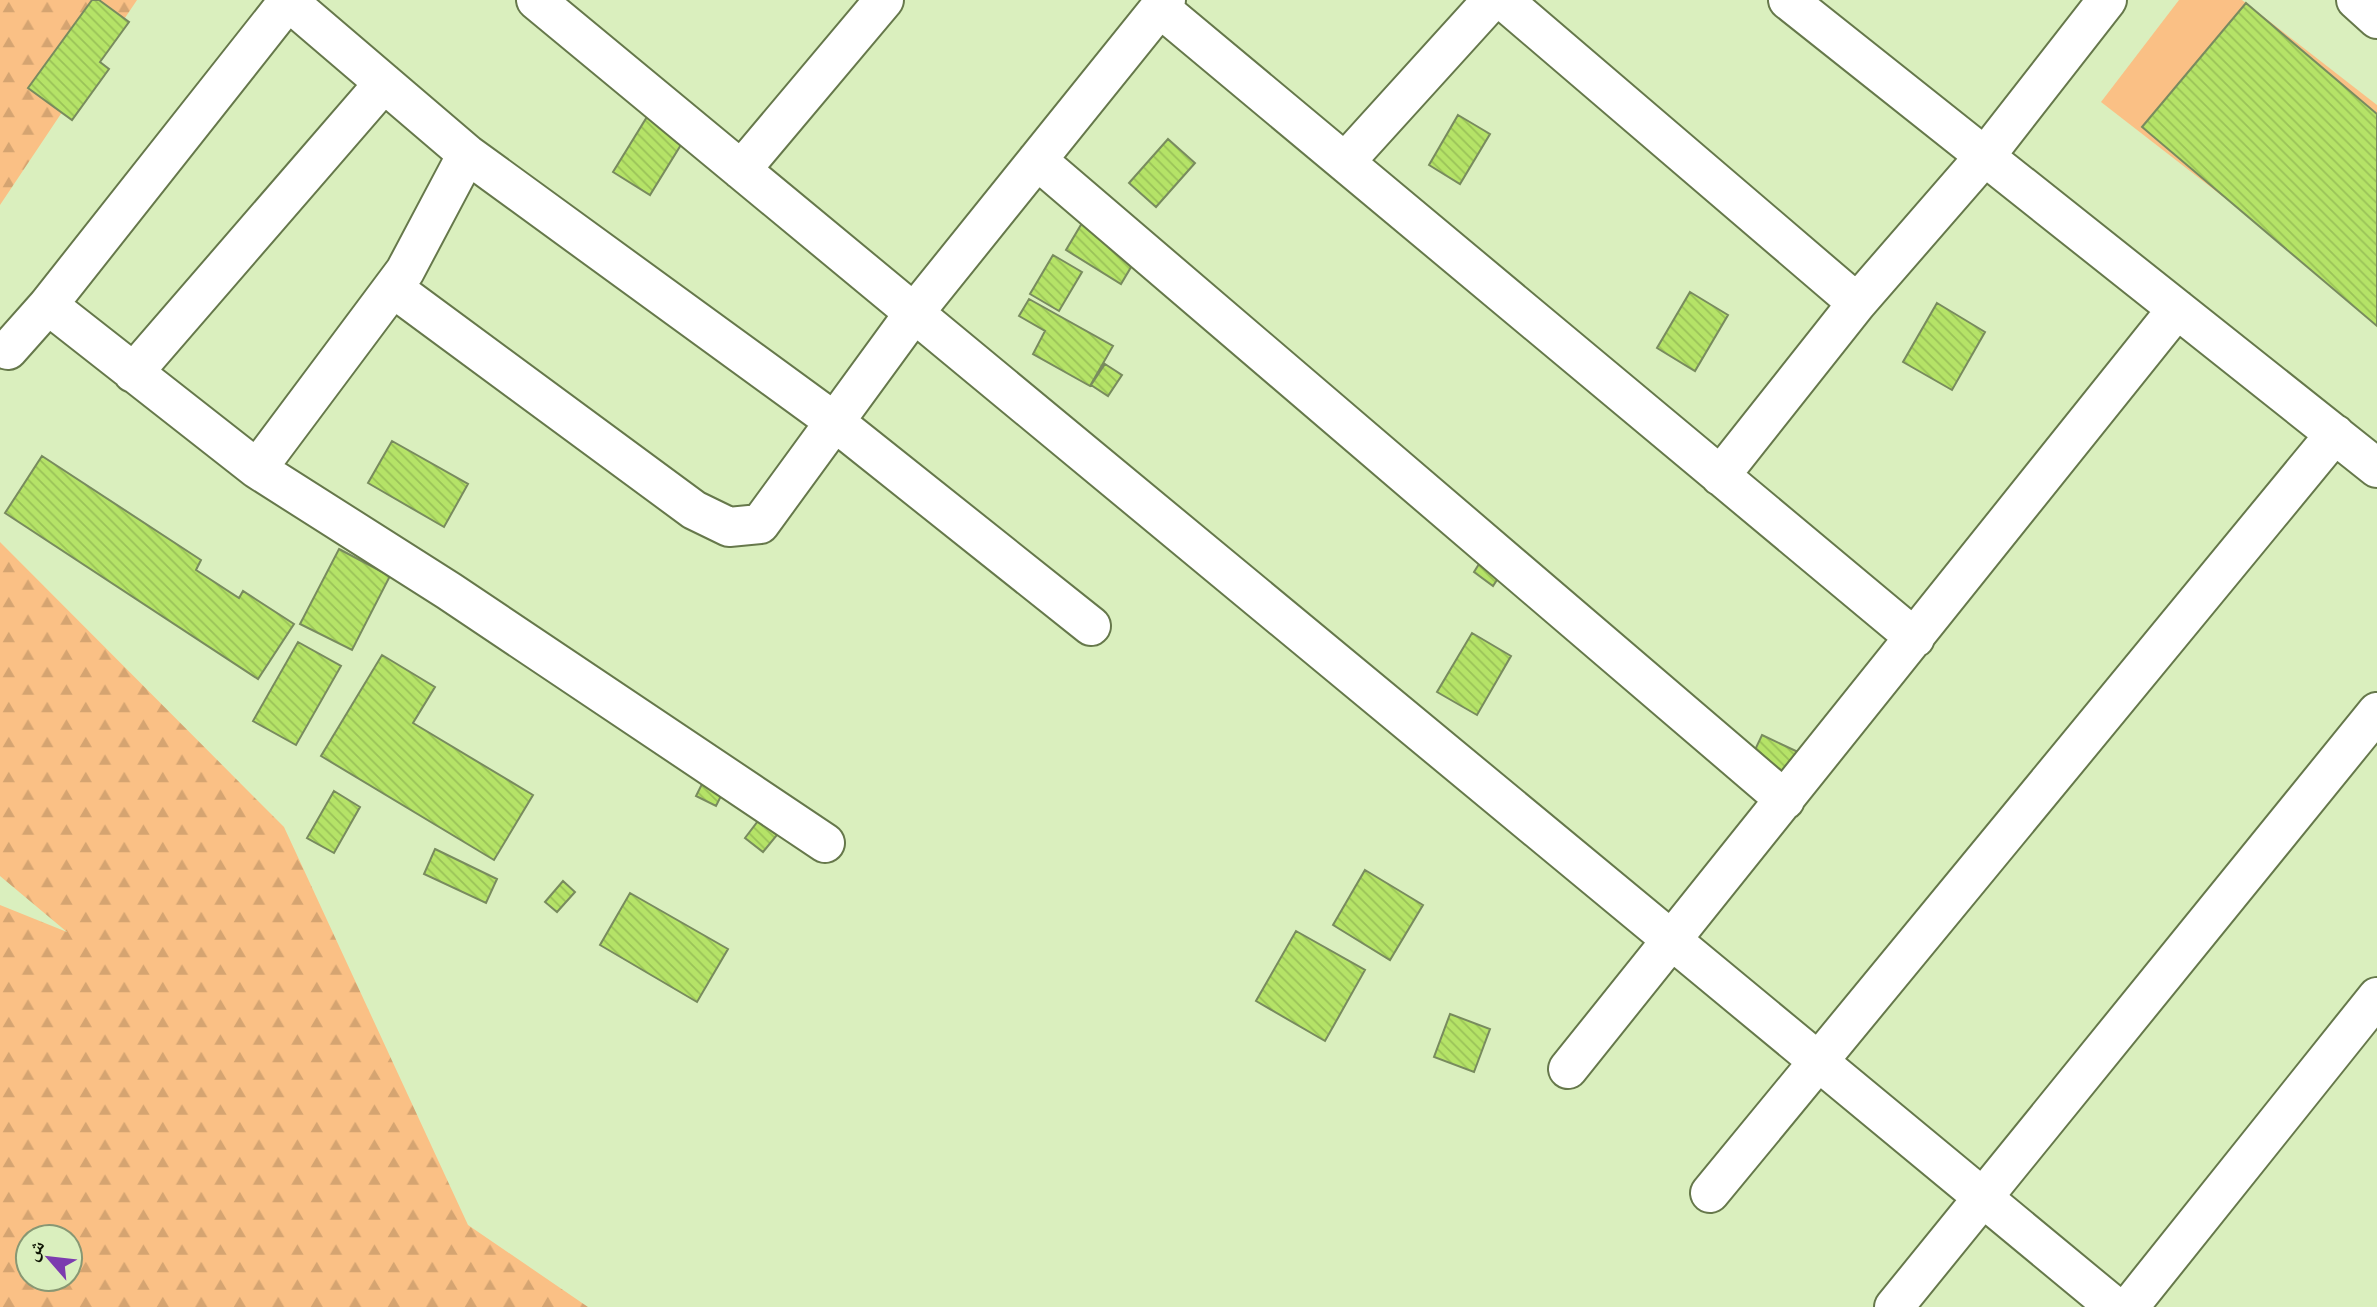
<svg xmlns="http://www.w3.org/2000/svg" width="2377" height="1307" font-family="Helvetica,'Noto Naskh Arabic',sans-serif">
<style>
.green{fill:#fac085}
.forest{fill:url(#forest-firs);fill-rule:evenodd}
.building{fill:url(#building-back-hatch);stroke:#788b5e;stroke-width:2}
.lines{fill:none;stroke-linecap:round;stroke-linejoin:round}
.minor-casing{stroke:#66784b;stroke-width:42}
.minor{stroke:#fff;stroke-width:38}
</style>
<defs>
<pattern id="forest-firs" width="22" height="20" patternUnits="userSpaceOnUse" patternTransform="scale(1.75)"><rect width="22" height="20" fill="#fac085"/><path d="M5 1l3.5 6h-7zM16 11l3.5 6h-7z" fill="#d5a471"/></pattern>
<pattern id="building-back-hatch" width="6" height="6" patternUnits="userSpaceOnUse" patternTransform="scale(1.75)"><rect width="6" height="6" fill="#b5e367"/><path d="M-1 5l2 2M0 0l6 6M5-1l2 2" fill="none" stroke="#9ac258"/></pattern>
</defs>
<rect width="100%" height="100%" fill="#daefbe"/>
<path class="green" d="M2179,0H2242L2377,105V308L2373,313L2101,102Z"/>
<path class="forest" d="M0,0H137L0,205Z
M0,542L284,827L468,1225L588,1307H0V905L67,932L0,876ZM70,1237V1279H28V1237Z"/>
<path class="building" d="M92,0H99L129,22L100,62L109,69L72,120L28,88Z
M2246,3L2377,114V326L2142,127Z
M650,112L687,135L650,195L613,172Z
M1458,115L1490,134L1460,184L1429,165Z
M1168,139L1195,163L1156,207L1129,183Z
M1088,213L1143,247L1121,284L1066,250Z
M1053,255L1082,272L1059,311L1030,294Z
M1690,292L1728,315L1695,371L1657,348Z
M1029,299L1113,346L1090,386L1033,354L1045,331L1019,316Z
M1937,303L1985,332L1952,390L1903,362Z
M1105,364L1122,375L1108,396L1091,385Z
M392,441L468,484L444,527L368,483Z
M42,456L201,560L196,570L239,598L243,591L294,624L258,679L5,513Z
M339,549L390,576L352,650L300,624Z
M1484,556L1504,569L1493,586L1474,572Z
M1472,633L1511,656L1477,715L1437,692Z
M298,642L341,666L296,745L253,721Z
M382,655L435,687L413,723L533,795L494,860L321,756Z
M1762,735L1798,752L1797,794L1746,769Z
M704,780L724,790L716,806L696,796Z
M334,791L360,807L334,853L307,838Z
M758,821L777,835L763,852L745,838Z
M435,849L497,879L486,903L424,874Z
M1365,870L1423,905L1390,960L1333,925Z
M563,881L575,892L557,912L545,902Z
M630,893L728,949L697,1002L600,945Z
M1296,931L1365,970L1325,1041L1256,1001Z
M1450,1014L1490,1029L1474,1072L1434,1057Z"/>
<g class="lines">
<defs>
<path id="minor" d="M536,0L2115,1307
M1503,0L1857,303
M1788,0L2377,468
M2356,0L2377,19
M288,1L467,154L835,422L1091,626
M1160,8L1915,638
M1037,160L1785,800
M1345,162L1492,0
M741,170L884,0
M393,288L694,510L729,527L760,524L914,313L1166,0
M48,305L257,469L449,591L825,843
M8,350L48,305L289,0
M133,373L384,83
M257,469L405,271L467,154
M1720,476L1857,303L1990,150L2107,0
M1568,1069L2177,309
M1710,1193L2335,434
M1894,1307L2377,712
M2129,1307L2377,997"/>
</defs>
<use href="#minor" class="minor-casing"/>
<use href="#minor" class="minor"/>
</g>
<g transform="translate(49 1258) rotate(298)"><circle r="33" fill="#daefbe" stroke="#889773" stroke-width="2"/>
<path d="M0-5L12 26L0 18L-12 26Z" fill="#7c3baf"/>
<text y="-10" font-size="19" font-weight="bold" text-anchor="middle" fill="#0d1303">ش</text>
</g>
</svg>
